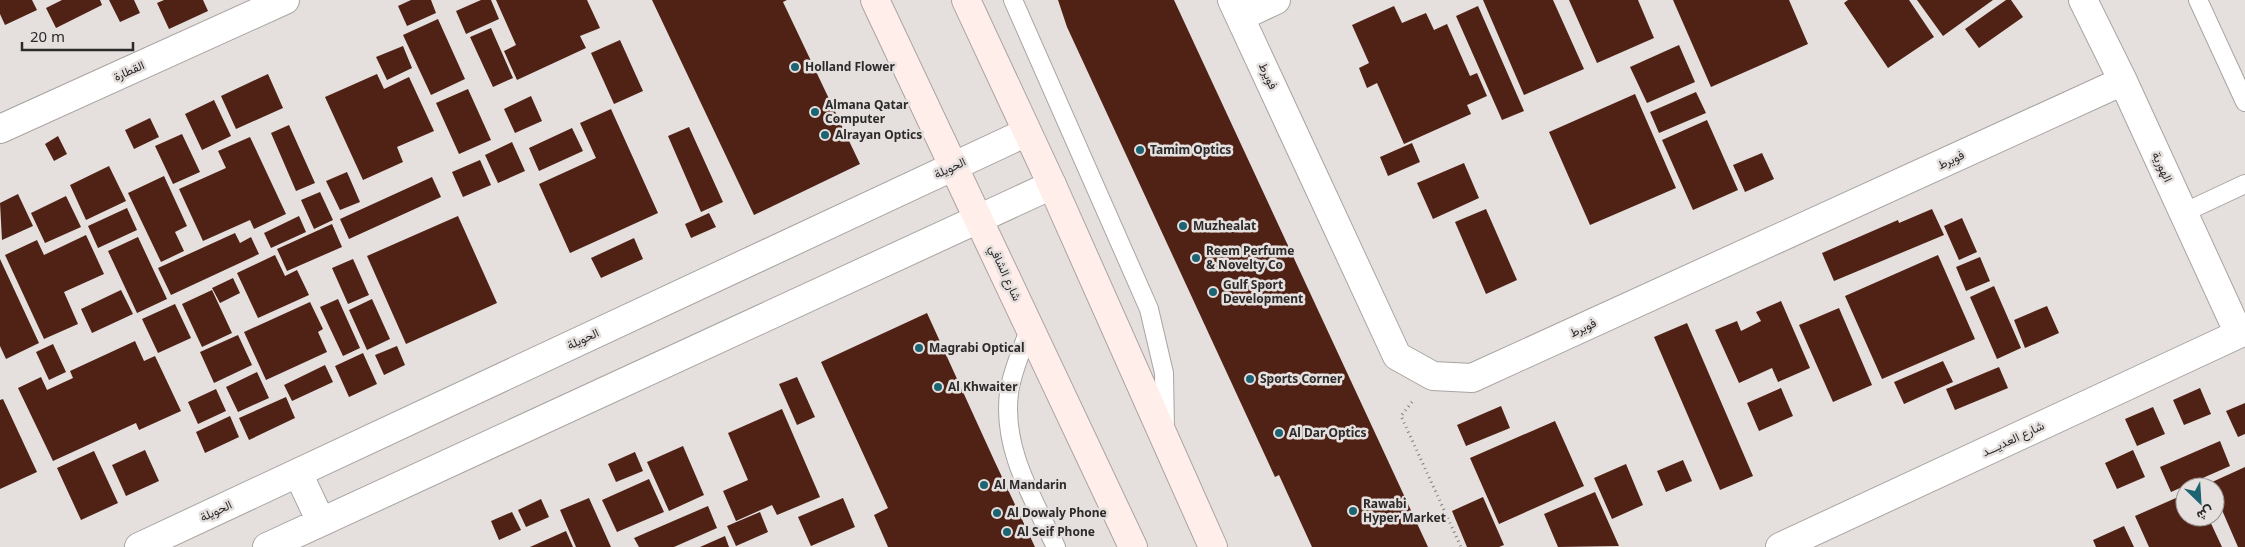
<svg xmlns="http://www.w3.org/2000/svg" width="2245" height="547" font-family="'Noto Sans',Vazirmatn,sans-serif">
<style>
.building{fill:#502115}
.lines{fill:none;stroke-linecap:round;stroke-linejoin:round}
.lane-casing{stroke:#a9a4a2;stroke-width:20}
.street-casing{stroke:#a9a4a2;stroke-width:30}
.secondary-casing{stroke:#a9a4a2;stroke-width:30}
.path{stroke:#827f7e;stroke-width:3;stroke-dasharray:1 4;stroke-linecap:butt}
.lane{stroke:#fff;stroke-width:18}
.street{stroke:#fff;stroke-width:28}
.secondary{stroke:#ffeee9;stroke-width:28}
.poi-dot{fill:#1c6373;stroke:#e5e0de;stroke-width:2}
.labels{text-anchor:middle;stroke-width:5;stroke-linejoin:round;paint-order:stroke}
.poi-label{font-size:12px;font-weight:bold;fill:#2c2a2a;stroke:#e5e0de;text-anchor:start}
.street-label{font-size:12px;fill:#2c2a2a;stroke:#e5e0de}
</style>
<rect width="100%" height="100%" fill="#e5e0de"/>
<path class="building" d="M0,0H32L37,10L5,25L0,14Z
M62,0H100L102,5L56,28L46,8Z
M109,0H134L140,13L120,22Z
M164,0H203L208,11L169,29L157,3Z
M411,0H431L436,13L407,26L398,6Z
M481,0H491L499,19L466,34L456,11Z
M496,0H587L600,28L580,36L586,48L517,80L504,51L516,45Z
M652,0H787L783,2L860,164L754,215Z
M1058,0H1174L1428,547H1312L1279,475L1275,477L1067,27Z
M1483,0H1553L1584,69L1524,95Z
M1569,0H1638L1654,38L1597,63Z
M1673,0H1789L1808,44L1711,87Z
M1848,0H1909L1934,37L1888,68L1844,3Z
M1917,0H1993L1943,36Z
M2006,0H2011L2023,17L1979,48L1965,29Z
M1394,6L1402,23L1426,13L1434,30L1447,24L1470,76L1477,73L1487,96L1467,105L1471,114L1404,144L1377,83L1367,88L1359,68L1369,63L1352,25Z
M1478,6L1524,111L1502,120L1456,16Z
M438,19L465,79L431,95L403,35Z
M491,28L513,78L493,87L470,37Z
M620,40L643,91L614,104L591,53Z
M1679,45L1695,82L1647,103L1630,67Z
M403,46L412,68L387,80L376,57Z
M268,74L283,108L236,129L221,96Z
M377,74L384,89L409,77L434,131L397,147L403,162L363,180L325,97Z
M468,89L491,140L459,154L436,103Z
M1696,92L1706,113L1659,133L1650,112Z
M1635,94L1676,188L1590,225L1549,132Z
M531,96L542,121L515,133L504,109Z
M214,100L231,136L202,150L185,114Z
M611,109L658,213L570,253L539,184L596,158L580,123Z
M150,118L159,137L134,149L125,130Z
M1707,120L1738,190L1693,210L1662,140Z
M289,125L315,183L296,191L271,133Z
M689,127L723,202L701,212L668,136Z
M572,128L583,151L539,171L529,148Z
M182,134L200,172L173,184L155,146Z
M58,136L67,154L54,161L45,144Z
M250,137L286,214L254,229L250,220L203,241L179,189L226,168L218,151Z
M512,142L525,171L498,183L485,155Z
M1412,143L1420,162L1388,176L1380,157Z
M1762,153L1774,179L1745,192L1733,165Z
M480,160L491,185L463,197L452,172Z
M1464,163L1479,198L1433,219L1417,183Z
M109,166L126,201L86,220L70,185Z
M347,172L360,202L340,210L326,181Z
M164,176L187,226L175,232L184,251L161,262L128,193Z
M432,177L441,197L349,239L340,219Z
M320,192L333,220L314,229L301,200Z
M18,194L33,226L2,240L0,203Z
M66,196L81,227L45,243L31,213Z
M127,208L137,230L98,248L88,226Z
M1486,209L1517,280L1486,294L1455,222Z
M1932,209L1944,235L1834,281L1822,253L1898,220L1899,223Z
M709,213L716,227L691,238L685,224Z
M299,216L306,232L271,248L264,233Z
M458,216L497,303L406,344L367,256Z
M1962,218L1977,252L1959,260L1944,226Z
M332,224L342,247L287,271L277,249Z
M235,233L240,243L251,237L259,254L171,295L158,268Z
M86,235L104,274L64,292L78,324L44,339L5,255L37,240L44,255Z
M138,237L167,299L137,313L108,251Z
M634,238L643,259L601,278L591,258Z
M275,255L285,276L297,270L309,295L258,318L237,273Z
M1938,255L1975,339L1882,379L1845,296Z
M1980,257L1990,281L1966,291L1956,267Z
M0,259L39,343L6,359L0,346Z
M353,259L369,295L348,304L332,268Z
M233,278L240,293L220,303L212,288Z
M1994,286L2021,348L1997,359L1970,297Z
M121,290L133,314L92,333L81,309Z
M212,290L232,333L202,347L182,304Z
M338,299L360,348L343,356L320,307Z
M372,299L390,339L367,350L349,310Z
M1781,301L1810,368L1778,382L1772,368L1739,383L1715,330L1737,321L1741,331L1761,321L1756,312Z
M310,302L323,329L318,332L327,352L266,380L244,332Z
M175,304L191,338L158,353L142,319Z
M2047,306L2059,333L2025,348L2014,320Z
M1839,308L1872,385L1833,402L1799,325Z
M927,313L994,460L1035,547H888L874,515L888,508L821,362Z
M1687,323L1753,476L1720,490L1654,337Z
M238,335L252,365L214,383L200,352Z
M135,341L144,361L155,356L181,411L139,430L136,423L53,461L18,388L41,377L47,390L73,378L70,371Z
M53,344L66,372L49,380L36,352Z
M397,346L405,365L384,375L375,355Z
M363,353L377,384L349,397L335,366Z
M1943,361L1953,382L1904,404L1894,382Z
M325,365L333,382L292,401L284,385Z
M1999,367L2008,388L1955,410L1946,389Z
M257,372L269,398L238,412L226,387Z
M797,377L815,417L797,425L779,384Z
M1781,388L1793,416L1759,431L1747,403Z
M2200,388L2211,414L2184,425L2173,400Z
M216,389L226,411L198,424L188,402Z
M286,397L295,418L249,440L239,418Z
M3,399L37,472L0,489V400Z
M2245,403V434L2238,437L2226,411Z
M1501,406L1510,428L1466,446L1457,425Z
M2153,407L2165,434L2137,446L2125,419Z
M782,409L820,497L777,515L772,505L736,521L723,491L748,480L728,433Z
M230,416L239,437L205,453L196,432Z
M1555,421L1584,486L1499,524L1470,458Z
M2220,441L2230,466L2171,492L2160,467Z
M683,446L704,495L669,511L647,462Z
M145,450L159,481L126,496L112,465Z
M2133,450L2145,477L2117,489L2105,463Z
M94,451L118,503L81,520L57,468Z
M635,452L643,471L616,482L608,464Z
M1683,460L1692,481L1666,492L1657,471Z
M1626,464L1643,505L1612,519L1594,478Z
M2245,467V547H2238L2215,494V487H2212L2210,483Z
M649,479L664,512L617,532L602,500Z
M1595,492L1619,546L1558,547L1544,514Z
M2185,494V517H2208L2222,547H2149L2135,516Z
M1483,497L1504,545L1499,547H1467L1452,511Z
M589,498L611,547H576L560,510Z
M843,498L855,527L811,546L798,517Z
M541,499L549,517L526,527L518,510Z
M708,506L717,528L674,547H639L634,538Z
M512,512L521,530L499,540L491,521Z
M760,512L768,532L736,546L727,526Z
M2124,526L2134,547H2096L2093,540Z
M566,531L573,547H530Z
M725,536L729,547H700Z"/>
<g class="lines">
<defs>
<path id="lane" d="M1013,0L1149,309L1164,373L1165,430
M2198,0L2245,102
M2183,213L2245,184
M1030,327C1023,348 1012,370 1009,393C1002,449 1033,498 1056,547"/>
<path id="street" d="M1232,0L1397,356L1433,376L1472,378L2123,81
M2083,0L2123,81L2239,334
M1240,17L1276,0
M0,129L285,0
M298,473L321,522
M139,547L1027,132
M267,547L1052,185
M1780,547L2245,331"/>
<path id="secondary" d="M875,0L1133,547
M966,0L1052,185L1213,547"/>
</defs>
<use href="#lane" class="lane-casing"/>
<use href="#street" class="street-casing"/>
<use href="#secondary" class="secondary-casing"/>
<path class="path" d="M1412,402L1401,416L1461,547"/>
<use href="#lane" class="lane"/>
<use href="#street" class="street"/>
<use href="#secondary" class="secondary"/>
</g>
<g class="poi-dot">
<circle cx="795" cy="67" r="5"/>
<circle cx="815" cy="112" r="5"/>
<circle cx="825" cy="135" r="5"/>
<circle cx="1140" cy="150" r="5"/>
<circle cx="1183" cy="226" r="5"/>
<circle cx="1196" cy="258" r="5"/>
<circle cx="1213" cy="292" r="5"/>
<circle cx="919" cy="348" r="5"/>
<circle cx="1250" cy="379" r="5"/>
<circle cx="938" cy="387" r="5"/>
<circle cx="1279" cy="433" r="5"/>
<circle cx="984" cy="485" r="5"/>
<circle cx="1353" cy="511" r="5"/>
<circle cx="997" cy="513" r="5"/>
<circle cx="1007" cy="532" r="5"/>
</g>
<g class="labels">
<g class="poi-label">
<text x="805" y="71">Holland Flower</text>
<text x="825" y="109">Almana Qatar<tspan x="825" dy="14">Computer</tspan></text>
<text x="835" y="139">Alrayan Optics</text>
<text x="1150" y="154">Tamim Optics</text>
<text x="1193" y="230">Muzhealat</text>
<text x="1206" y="255">Reem Perfume<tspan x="1206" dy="14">&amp; Novelty Co</tspan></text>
<text x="1223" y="289">Gulf Sport<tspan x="1223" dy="14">Development</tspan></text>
<text x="929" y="352">Magrabi Optical</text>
<text x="1260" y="383">Sports Corner</text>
<text x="948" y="391">Al Khwaiter</text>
<text x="1289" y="437">Al Dar Optics</text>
<text x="994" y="489">Al Mandarin</text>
<text x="1363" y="508">Rawabi<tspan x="1363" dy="14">Hyper Market</tspan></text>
<text x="1007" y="517">Al Dowaly Phone</text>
<text x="1017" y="536">Al Seif Phone</text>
</g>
<g class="street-label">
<text transform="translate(129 71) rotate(-24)" y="4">القطارة</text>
<text transform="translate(1268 76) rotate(65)" y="4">فويرط</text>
<text transform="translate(1951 160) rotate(-25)" y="4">فويرط</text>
<text transform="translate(2162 167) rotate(65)" y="4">الهورية</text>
<text transform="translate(950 168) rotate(-25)" y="4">الحويلة</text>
<text transform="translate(1005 273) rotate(65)" y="4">شارع الشافي</text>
<text transform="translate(1583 328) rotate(-25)" y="4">فويرط</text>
<text transform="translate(583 339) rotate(-25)" y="4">الحويلة</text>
<text transform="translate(2013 439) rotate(-25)" y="4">شارع العديـــد</text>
<text transform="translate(216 511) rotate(-25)" y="4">الحويلة</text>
</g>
</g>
<g transform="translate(2200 502) rotate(155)"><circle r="24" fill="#e5e0de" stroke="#9b9796"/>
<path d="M0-4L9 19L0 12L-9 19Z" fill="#1c6373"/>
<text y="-8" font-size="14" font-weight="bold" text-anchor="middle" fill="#2c2a2a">ش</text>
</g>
<path d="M22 42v8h111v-8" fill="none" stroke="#2c2a2a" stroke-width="2.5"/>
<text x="30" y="42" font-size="15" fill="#2c2a2a" stroke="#e5e0de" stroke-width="4" paint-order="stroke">20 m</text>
</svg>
